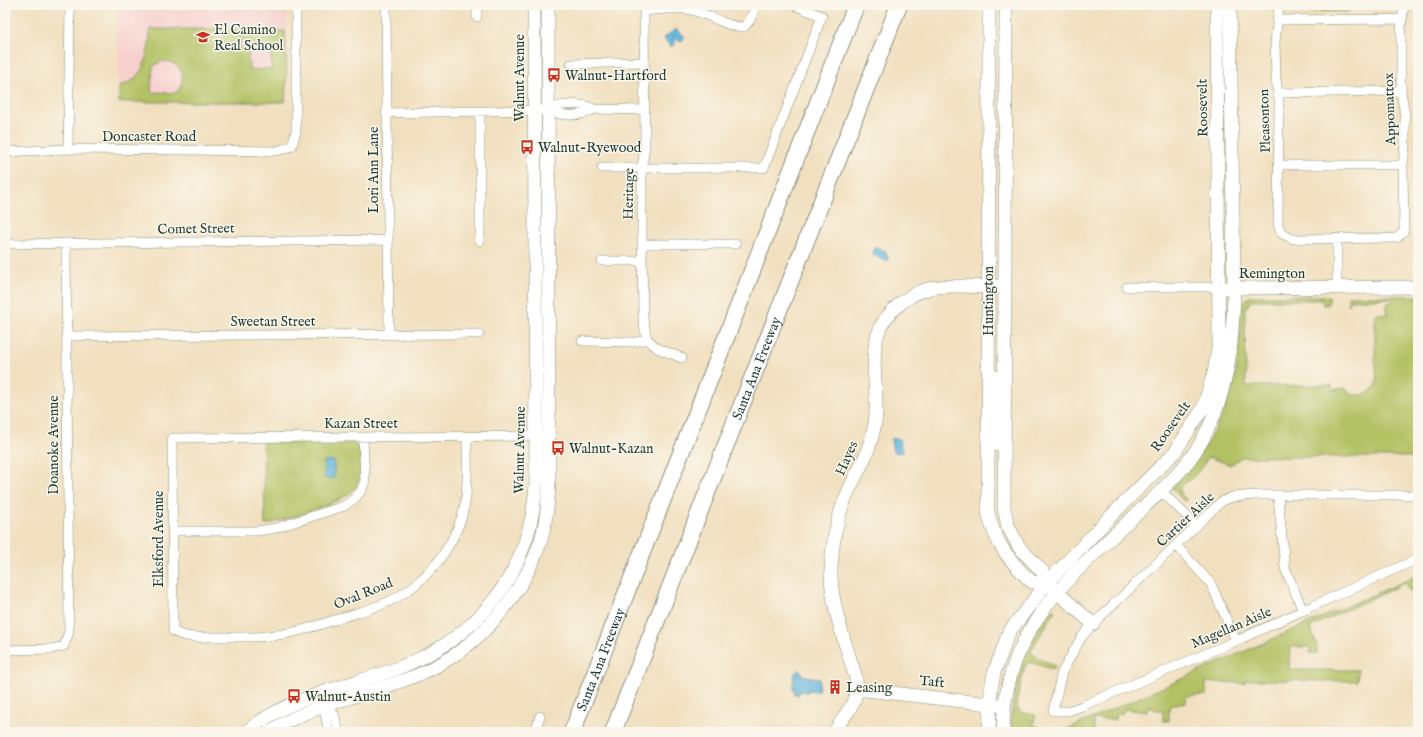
<svg xmlns="http://www.w3.org/2000/svg" width="1423" height="737" font-family="'IM FELL English',serif">
<style>
.built{fill:#f7d0cd}
.green{fill:#b2c163;stroke:#687f4c;fill-rule:evenodd}
.water{fill:#61b4dc;stroke:#407888}
.lines{fill:none;stroke-linecap:round;stroke-linejoin:round}
.street-casing{stroke:#888e7a;stroke-width:10}
.secondary-casing{stroke:#888e7a;stroke-width:14}
.highway-casing{stroke:#888e7a;stroke-width:18}
.street{stroke:#fff;stroke-width:9}
.secondary{stroke:#fff;stroke-width:13}
.highway{stroke:#fff;stroke-width:16}
.labels{text-anchor:middle;stroke-width:3;stroke-linejoin:round;paint-order:stroke}
.poi-label{font-size:14px;fill:#1f3d34;stroke:#fbf7ec;text-anchor:start}
.street-label{font-size:14px;fill:#1f3d34;stroke:#fbf7ec}
</style>
<rect width="100%" height="100%" fill="#fbf7ec"/>
<filter id="ink" filterUnits="userSpaceOnUse"><feTurbulence type="fractalNoise" baseFrequency=".025" numOctaves="2"/><feDisplacementMap in="SourceGraphic" scale="8" xChannelSelector="R" yChannelSelector="G"/><feConvolveMatrix kernelMatrix="1 2 1 2 8 2 1 2 1" color-interpolation-filters="sRGB"/></filter>
<filter id="wash" filterUnits="userSpaceOnUse"><feTurbulence type="fractalNoise" baseFrequency=".012" numOctaves="4" result="noise"/><feDisplacementMap in="SourceGraphic" scale="16" xChannelSelector="R" yChannelSelector="G"/><feGaussianBlur stdDeviation="0.9" result="paint"/><feColorMatrix in="noise" values="0 0 0 0 0 0 0 0 0 0 0 0 0 0 0 0 0 1.4 0 .05"/><feComposite in="paint" operator="in"/></filter>
<g filter="url(#wash)">
<rect width="100%" height="100%" fill="#f1e0c0"/>
<path class="built" d="M118,5H287L288,103H118Z"/>
<path class="green" d="M1287,5H1349V12L1292,11L1288,9Z
M150,29H239V31H285L287,69L285,102H119V86C146,80 149,52 150,29ZM241,39L252,43L253,46H270L272,69L249,70L248,48H239ZM162,61C181,61 189,78 176,93L151,92L153,66Z
M1250,296H1324L1330,298L1327,305H1323L1322,300H1252L1245,309L1246,386L1332,385V390L1345,388L1354,395H1362L1368,393L1376,386L1377,379L1375,358V314H1387V303L1392,302V298L1350,300L1349,305L1348,296H1418V457H1241L1231,465L1208,457L1202,468L1189,481H1187L1180,487V493L1187,500L1184,501L1172,488C1207,453 1231,408 1238,359C1240,341 1239,324 1240,306Z
M263,441L359,442C361,456 363,473 357,485C350,502 283,520 265,525Z
M1418,575V587H1412V597L1405,583L1310,627L1317,645V653H1310V647H1290L1289,670H1358L1357,681L1246,680L1245,683L1206,682V695L1186,696L1185,703H1176V705H1171L1169,708V721H1163V710H1155V708H1147V712L1124,709L1123,713L1116,714V719H1094V732H1061Z
M1052,610L1055,611L1031,650L1033,655L1055,666L1054,670L1030,662L1025,666L1016,704L1020,712L1036,715L1033,725L1039,727L1038,732H1011C1011,686 1024,649 1048,611Z"/>
<path class="water" d="M677,29L685,37L681,41L676,38L675,43L671,47L663,38Z
M876,247L886,251L888,259L887,261L880,259V258L874,255L873,252Z
M898,438L900,440L901,448L904,451L902,453L893,452L891,439Z
M324,461H334V478H324Z
M798,670L801,671L802,675L820,679L818,691L808,690V692L800,691L798,695L795,694L794,688H793L794,675Z"/>
</g>
<g filter="url(#ink)">
<g class="lines">
<defs>
<path id="street" d="M386,5L389,335
M1279,5L1275,43L1276,79L1279,100L1278,225L1282,234L1293,239L1397,238L1404,231L1403,165L1405,147V116L1401,91V27L1404,5
M477,17V5
M1279,20L1401,19
M571,64L644,62
M1279,93L1401,91
M548,110C560,103 582,103 594,109L645,110
M480,111V241
M386,113L548,110C561,117 582,117 594,109
M68,149L70,5
M5,152L68,149L277,151L292,146L296,131V5
M1280,165H1403
M602,168H764L822,16L794,5
M1337,238V289
M5,244L387,240
M642,244H736
M602,261H642
M1127,287H1220
M67,336L479,334
M647,339L643,319L642,244V168L645,145L644,11C659,10 676,7 691,10C710,14 725,27 744,27L750,20L756,5
M647,339L657,348L682,358
M582,341L635,342L647,339
M991,372L994,374L996,446
M467,437C467,483 472,512 444,553C433,570 414,588 396,598C381,606 363,611 347,616C328,622 309,629 289,633C266,638 241,637 217,637C202,637 186,639 173,631L172,438L541,436
M1161,491L1196,525
M1418,495H1255L1232,497L1221,502L1093,624L1081,638L1062,672L1053,711H1068L1082,706C1134,684 1186,662 1238,640C1298,613 1358,585 1418,559
M1278,496L1285,568L1303,611
M173,531H258L276,528L344,506L354,499L361,491L365,481L363,437
M1176,545L1211,584L1236,641
M5,650L52,649L64,646L69,632L66,243
M325,700L327,705L334,714L339,732
M327,705L325,715L329,732
M535,732L540,716"/>
<path id="secondary" d="M989,5L988,512C994,542 1010,562 1032,582L1047,583
M1006,5L1004,508L1008,526L1019,547L1043,572L1047,583L1093,624
M1226,288L1418,287
M857,689L998,705
M246,732C287,698 341,688 390,671C477,641 531,575 536,483L534,5
M269,732C311,705 361,696 407,679C470,657 520,603 541,540C546,522 548,504 549,486L548,5
M835,732C846,709 859,707 856,678C846,645 830,604 831,569C832,542 837,515 849,490C861,465 870,452 875,423C881,385 861,342 892,311C927,276 954,289 997,286
M989,732L991,689L994,673L1009,632L1047,583L1109,518L1175,452L1203,408L1214,373L1219,342L1217,5
M1003,732C1003,625 1073,575 1144,507C1164,488 1186,468 1200,444C1228,396 1233,344 1234,289L1230,5"/>
<g id="highway">
<path id="s1" d="M572,732L856,5"/>
<path id="s2" d="M613,732C707,489 805,248 899,5"/>
</g>
</defs>
<use href="#street" class="street-casing"/>
<use href="#secondary" class="secondary-casing"/>
<use href="#highway" class="highway-casing"/>
<use href="#street" class="street"/>
<use href="#secondary" class="secondary"/>
<use href="#highway" class="highway"/>
</g>
</g>
<defs>
<symbol id="school-bare" viewBox="-9 -9 18 18"><path d="M0-5L7-2L0 1L-7-2ZM-4 1L0 2.5L4 1V4Q0 6-4 4Z" fill="#c8321e" stroke="#fbf7ec" stroke-width="2.5" paint-order="stroke"/></symbol>
<symbol id="bus-bare" viewBox="-9 -9 18 18"><path d="M-5-6H5V4H4V6H2V4H-2V6H-4V4H-5ZM-3.5-4V0h7V-4ZM-3.5 1.2v1.5H-2V1.2ZM2 1.2v1.5H3.5V1.2Z" fill="#c8321e" stroke="#fbf7ec" stroke-width="2.5" paint-order="stroke"/></symbol>
<symbol id="building-bare" viewBox="-9 -9 18 18"><path d="M-4-6H4V6H1V3H-1V6H-4ZM-2.5-4.3h1.7v1.8h-1.7ZM.8-4.3h1.7v1.8H.8ZM-2.5-1h1.7V.8h-1.7ZM.8-1h1.7V.8H.8Z" fill="#c8321e" stroke="#fbf7ec" stroke-width="2.5" paint-order="stroke"/></symbol>
</defs>
<g fill-rule="evenodd">
<use href="#school-bare" x="193" y="27" width="20" height="20"/>
<use href="#bus-bare" x="544" y="65" width="20" height="20"/>
<use href="#bus-bare" x="517" y="137" width="20" height="20"/>
<use href="#bus-bare" x="548" y="438" width="20" height="20"/>
<use href="#building-bare" x="825" y="677" width="20" height="20"/>
<use href="#bus-bare" x="284" y="686" width="20" height="20"/>
</g>
<g class="labels">
<g class="poi-label">
<text x="214" y="34">El Camino<tspan x="214" dy="16">Real School</tspan></text>
<text x="565" y="80">Walnut-Hartford</text>
<text x="538" y="152">Walnut-Ryewood</text>
<text x="569" y="453">Walnut-Kazan</text>
<text x="846" y="692">Leasing</text>
<text x="305" y="701">Walnut-Austin</text>
</g>
<g class="street-label">
<text transform="translate(519 78) rotate(-90)" y="5">Walnut Avenue</text>
<text transform="translate(1202 108) rotate(-91)" y="5">Roosevelt</text>
<text transform="translate(1389 109) rotate(-92)" y="5">Appomattox</text>
<text transform="translate(1264 121) rotate(-92)" y="5">Pleasonton</text>
<text x="149" y="141">Doncaster Road</text>
<text transform="translate(373 170) rotate(-90)" y="5">Lori Ann Lane</text>
<text transform="translate(628 194) rotate(-89)" y="5">Heritage</text>
<text transform="translate(196 228) rotate(-1)" y="5">Comet Street</text>
<text x="1272" y="278">Remington</text>
<text transform="translate(988 301) rotate(-90)" y="5">Huntington</text>
<text x="273" y="326">Sweetan Street</text>
<text dy="5" stroke="none"><textPath href="#s2" startOffset="391">Santa Ana Freeway</textPath></text>
<text x="361" y="428">Kazan Street</text>
<text transform="translate(1170 426) rotate(-55)" y="5">Roosevelt</text>
<text transform="translate(53 445) rotate(-90)" y="5">Doanoke Avenue</text>
<text transform="translate(519 450) rotate(-89)" y="5">Walnut Avenue</text>
<text transform="translate(846 458) rotate(-66)" y="5">Hayes</text>
<text transform="translate(1185 519) rotate(-43)" y="5">Cartier Aisle</text>
<text transform="translate(158 539) rotate(-90)" y="5">Elksford Avenue</text>
<text transform="translate(363 593) rotate(-22)" y="5">Oval Road</text>
<text transform="translate(1231 627) rotate(-23)" y="5">Magellan Aisle</text>
<text dy="5" stroke="none"><textPath href="#s1" startOffset="78">Santa Ana Freeway</textPath></text>
<text transform="translate(932 681) rotate(6)" y="5">Taft</text>
</g>
</g>
<rect width="1423" height="737" fill="none" stroke="#fbf7ec" stroke-width="20"/>
</svg>
